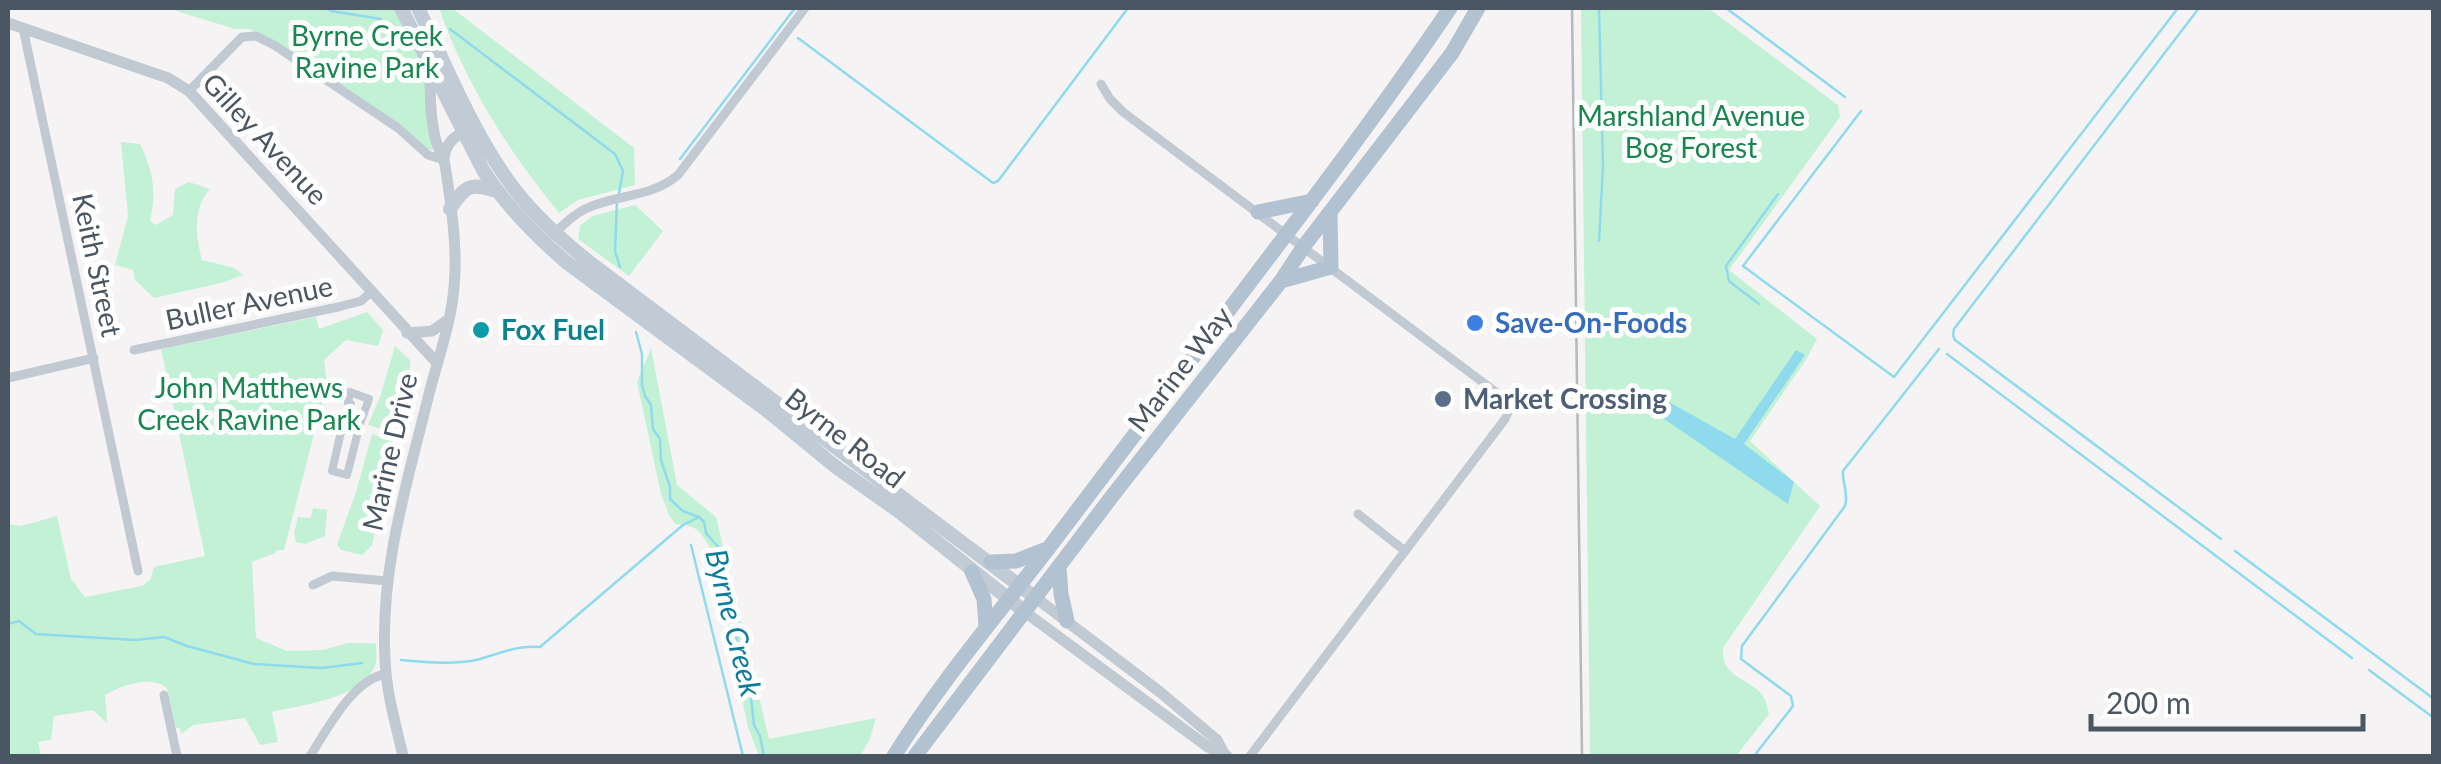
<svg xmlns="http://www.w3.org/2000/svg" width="2441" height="764" font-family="Lato,sans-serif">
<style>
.green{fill:#c3f1d5}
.water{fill:#90daee}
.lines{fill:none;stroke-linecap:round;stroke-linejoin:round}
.stream{stroke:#90daee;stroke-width:2.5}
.pedestrian{stroke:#c1cad2;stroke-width:8}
.minor{stroke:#c1cad2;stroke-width:9}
.tertiary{stroke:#c1cad2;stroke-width:11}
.secondary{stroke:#c1cbd6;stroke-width:14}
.primary{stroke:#b3c2d1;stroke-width:15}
.rail{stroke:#b5b8bd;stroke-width:2.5}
.shop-dot{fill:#3f7fe0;stroke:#fff;stroke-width:4}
.culture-dot{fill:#0f9aa8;stroke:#fff;stroke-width:4}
.service-dot{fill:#5c6f8a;stroke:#fff;stroke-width:4}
.labels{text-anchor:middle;stroke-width:10;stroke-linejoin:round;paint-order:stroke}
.park-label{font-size:28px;fill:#17864f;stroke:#fff}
.street-label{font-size:28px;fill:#4a5661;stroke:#fff}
.shop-label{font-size:28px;font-weight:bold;fill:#366cbe;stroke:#fff;text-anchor:start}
.culture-label{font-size:28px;font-weight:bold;fill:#0d838f;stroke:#fff;text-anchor:start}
.service-label{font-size:28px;font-weight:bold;fill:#4e5e75;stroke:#fff;text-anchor:start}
.water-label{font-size:30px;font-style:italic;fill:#0c7c9b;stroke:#fff}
</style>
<rect width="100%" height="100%" fill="#f5f3f3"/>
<path class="green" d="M167,8H394L425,72V93L433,149L428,151L256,32L249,29H235Z
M439,8H452L634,148L635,185L578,200L559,213C509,152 465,83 439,8Z
M1581,8H1708L1838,105L1840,117L1729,270L1817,339L1807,358L1750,441L1820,506L1723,648C1720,680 1752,677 1764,698C1767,703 1767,709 1769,714L1736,756H1590Z
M121,142L140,144C153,172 157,190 150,221L156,225L173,215L175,189L189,182L210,189C192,208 196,238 202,260L234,268L243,275L221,283L154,298L135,280L133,270L115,265L128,216Z
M635,205L663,231L629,276L578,239L580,226L592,216Z
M367,312L383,330L378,346L346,340L324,360L327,384L284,550H277L275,553L252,562L256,638L287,651L323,650L348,643H376C376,651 378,660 374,668C357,700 304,704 272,712L278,742L260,745L245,718L193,725L181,734L180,728H176L167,688C148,675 124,685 105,695L107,723L93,710L54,716L51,740L38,742L41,756H8V524L21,526L57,516L71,579L85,597L142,586L151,579L154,567L205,556L161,349L316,317L319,329Z
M395,346L410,360L409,412L385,430L368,425L380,397Z
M651,348L677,485L716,517L769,739L876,718L870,739L860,756H759L748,727L709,546C698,528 696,526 675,524L669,515L661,494L637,382Z
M372,434L392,441L395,444L372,545L362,555L341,550L337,545L356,492Z
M313,508L327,510L325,536L305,544L296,542L294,533L298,517L311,518Z"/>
<path class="water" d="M1796,350L1805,355L1744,444L1794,482L1788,504L1654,412L1662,398L1735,439Z"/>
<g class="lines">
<path class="stream" d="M326,8L331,11L381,19
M1599,8L1603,167L1599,241
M1726,8L1845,97
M2199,8L1954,329L1953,335L1955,340L2221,539
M450,29L615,154L623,171L619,193
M798,38L993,183L998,181L1128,8
M1861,111L1743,266L1894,377L2178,8
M680,159L795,8
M617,201L615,251L620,267
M1759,304L1729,281L1726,266L1778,194
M636,332L642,354V385L645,396L651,405L653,429L660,439L661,460L670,487V499L683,511L699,517L704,522L706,533L720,549L723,576L727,587L739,652L744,668V685L751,697L754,725L760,736L764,756
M1947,354L2352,658
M691,545L743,756
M2235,551L2434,699
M8,624L19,621L36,634L135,640L164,637L187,646L254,664L322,668L362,663
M401,660C426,662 451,665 476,660C500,654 515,645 540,647L683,525L699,517
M2369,670L2434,718
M1754,756L1793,706L1791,696L1741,659L1742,646L1845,506C1849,493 1842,483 1843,471L1939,349"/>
<path class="pedestrian" d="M350,392L369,399L360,424L347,475L332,471L344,419L347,420L351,404L348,403Z"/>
<path class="minor" d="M23,28L138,571
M1101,84L1110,99L1123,112L1505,399L1509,410L1505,419L1250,756
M189,91L242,37L256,36L274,45L398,128L428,155L444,160
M553,235C563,225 573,215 585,209C616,194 651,198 678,175L805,8
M134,350L338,307L361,301L371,292
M8,378L94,358
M1358,514L1405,551
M313,585L332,576L387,581
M164,695L177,756
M310,756C327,730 353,679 386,674"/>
<path class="tertiary" d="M8,23L168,78L189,91L437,363
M444,160C445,144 453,137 467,130
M407,333L432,331L449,319
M1036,598L1160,692L1217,740L1225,755
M1025,612L1208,747L1227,756
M403,756C396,725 386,692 385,659C380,570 407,483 428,398C437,361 451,325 454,287C458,249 451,203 445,165C443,155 437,147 435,137C430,115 430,91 430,69"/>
<path class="secondary" d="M401,8L483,170C505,205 535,235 566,262L765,409L836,467L901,513L1025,612
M418,8C447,67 475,139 516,191C537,218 562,240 588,261L1036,598
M450,209C465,186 470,182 496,191"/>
<path class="primary" d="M1258,212L1312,201
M1281,281L1331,267L1330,214
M991,562L1016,561L1044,550
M1059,567L1061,594L1067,621
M972,572L984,599L986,627
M894,756C942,679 1002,610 1057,537C1126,447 1194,356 1263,265C1327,181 1391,96 1450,8
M915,756L1113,495L1281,281L1304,246L1452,53L1478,8"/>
<path class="rail" d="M1572,8L1582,756"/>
</g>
<circle class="shop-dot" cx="1475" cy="323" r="10"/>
<circle class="culture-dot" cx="481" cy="330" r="10"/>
<circle class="service-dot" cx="1443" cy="399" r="10"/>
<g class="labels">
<g class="park-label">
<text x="367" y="46">Byrne Creek<tspan x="367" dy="32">Ravine Park</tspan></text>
<text x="1691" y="126">Marshland Avenue<tspan x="1691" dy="32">Bog Forest</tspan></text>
<text x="249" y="398">John Matthews<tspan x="249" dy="32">Creek Ravine Park</tspan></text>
</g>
<g class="street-label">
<text transform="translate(265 139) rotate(47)" y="10">Gilley Avenue</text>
<text transform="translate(97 265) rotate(78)" y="10">Keith Street</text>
<text transform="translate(249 303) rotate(-12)" y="10">Buller Avenue</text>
<text transform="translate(1180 369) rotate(-52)" y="10">Marine Way</text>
<text transform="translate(845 438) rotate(38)" y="10">Byrne Road</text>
<text transform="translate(390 452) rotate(-77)" y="10">Marine Drive</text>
</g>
<g class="shop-label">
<text x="1495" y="333">Save-On-Foods</text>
</g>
<g class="culture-label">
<text x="501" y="340">Fox Fuel</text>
</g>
<g class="service-label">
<text x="1463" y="409">Market Crossing</text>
</g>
<g class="water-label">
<text transform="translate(733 623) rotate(76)" y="10">Byrne Creek</text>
</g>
</g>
<rect width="2441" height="764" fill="none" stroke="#4a5661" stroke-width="20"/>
<path d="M2091 714v15h272v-15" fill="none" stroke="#4a5661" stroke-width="5"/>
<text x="2106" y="714" font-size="30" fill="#4a5661" stroke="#ffffff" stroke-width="8" paint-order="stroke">200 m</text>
</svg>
